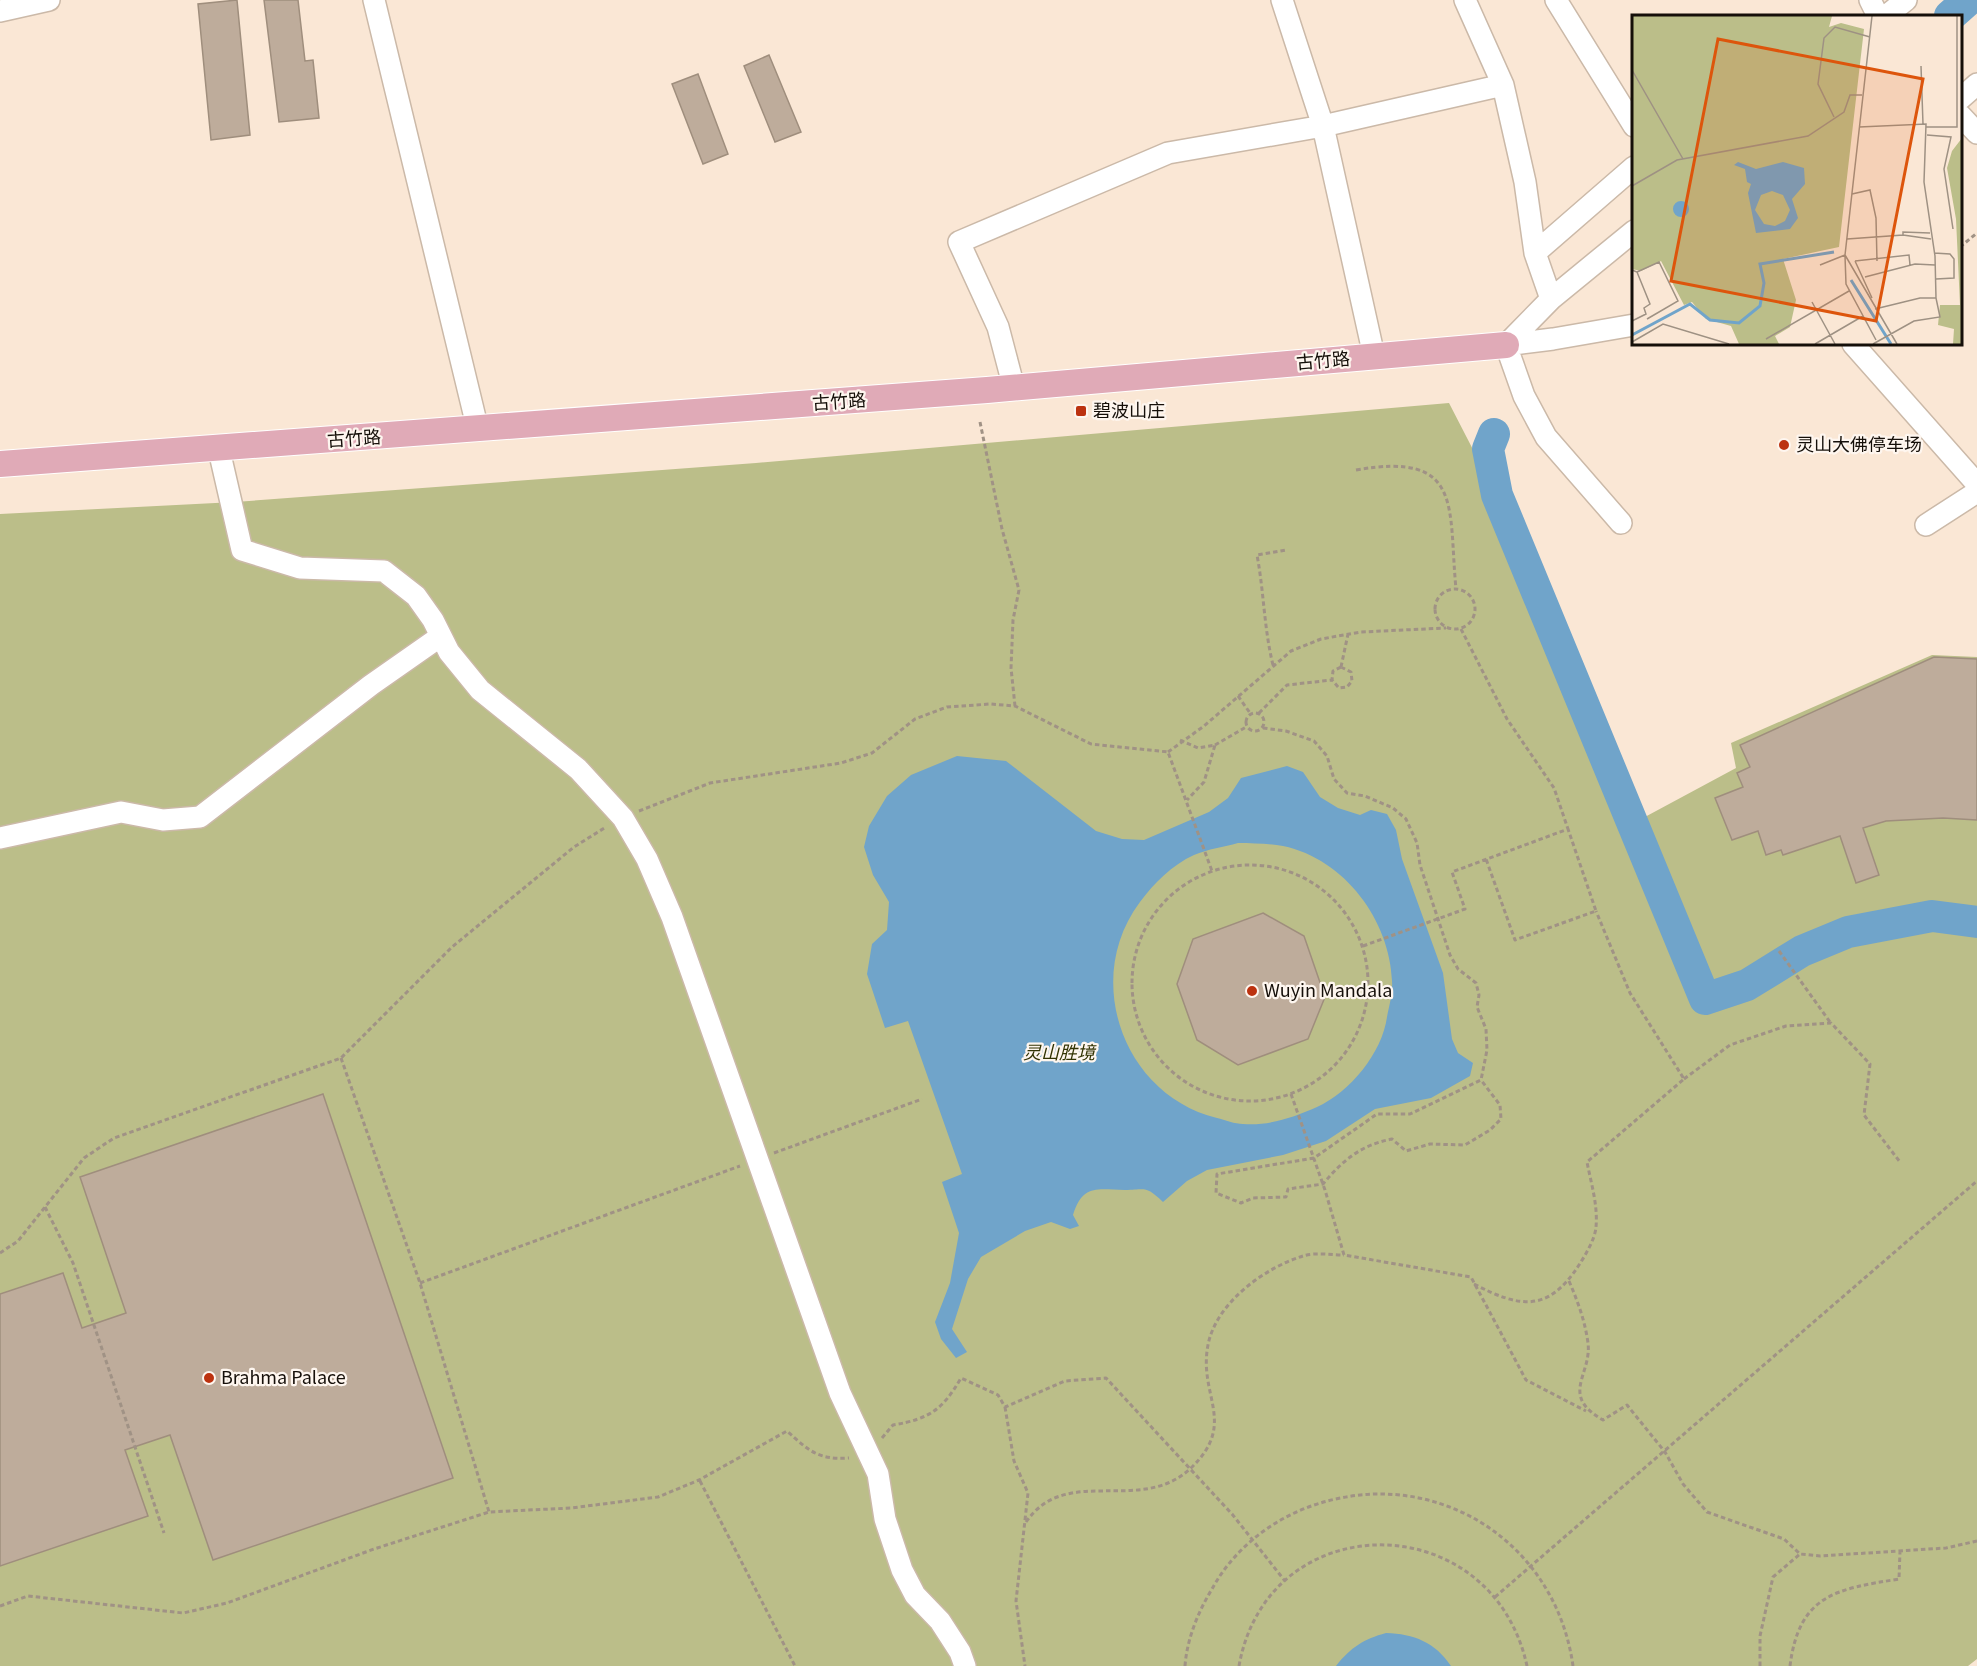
<svg xmlns="http://www.w3.org/2000/svg" width="1977" height="1666" font-family="Georgia,'Noto Sans SC',serif">
<style>
.green{fill:#bbbe89}
.water{fill:#70a4ca;fill-rule:evenodd}
.lines{fill:none;stroke-linecap:round;stroke-linejoin:round}
.river{stroke:#70a4ca;stroke-width:32}
.building{fill:#beac9b;stroke:#9f8e7d;stroke-width:1.5}
.minor-casing{stroke:#cbb9a8;stroke-width:24}
.major-casing{stroke:#fff;stroke-width:28}
.path{stroke:#a09285;stroke-width:3;stroke-dasharray:4.5 3;stroke-linecap:butt}
.minor{stroke:#fff;stroke-width:21}
.major{stroke:#e0aab7;stroke-width:26}
.poi-dot{fill:#bc320f;stroke:#fef6ef;stroke-width:2}
.labels{text-anchor:middle;stroke-width:4.5;stroke-linejoin:round;paint-order:stroke}
.street-label{font-size:18px;fill:#150f09;stroke:#fef6ef}
.poi-label{font-size:18px;fill:#150f09;stroke:#fef6ef;text-anchor:start}
.park-label{font-size:18px;font-style:italic;fill:#323303;stroke:#fef6ef}
.inset-river{fill:none;stroke:#70a4ca;stroke-width:3}
.inset-road{fill:none;stroke:#9e9183;stroke-width:1.5}
.view{fill:#dd550c;fill-opacity:0.15;stroke:#dd550c;stroke-width:3}
.inset-edge{fill:none;stroke:#150f09;stroke-width:3}
</style>
<rect width="100%" height="100%" fill="#fae7d5"/>
<path class="green" d="M1449,403L1483,469L1630,825L1736,768L1731,743L1932,655L1977,657V1659L1968,1666H0V514L235,502L756,463Z"/>
<path class="water" d="M957,756L1006,761L1096,831L1122,839L1144,840L1209,812L1228,798L1241,778L1287,766L1303,772L1320,797L1338,808L1360,815L1371,810L1387,814L1396,830L1402,859L1443,973L1452,1039L1458,1053L1473,1063L1470,1076L1431,1098L1375,1109L1326,1141L1283,1155L1207,1170L1187,1181L1163,1202C1145,1185 1146,1190 1125,1190C1098,1190 1083,1183 1073,1215L1079,1226L1070,1229L1051,1222L1025,1231L981,1257L968,1279L952,1329L967,1352L956,1358L941,1339L935,1322L950,1283L959,1233L942,1182L962,1174L908,1021L885,1028L867,974L872,944L887,930L889,902L873,875L864,847L869,826L887,796L911,775ZM1238,843C1253,844 1269,843 1283,846C1345,859 1390,921 1392,981C1393,993 1389,1006 1387,1017C1382,1053 1350,1092 1317,1107C1294,1117 1270,1126 1243,1124C1235,1124 1225,1120 1217,1118C1123,1095 1082,979 1140,902C1154,883 1172,865 1194,855C1208,849 1224,847 1238,843Z
M1386,1633C1414,1634 1435,1642 1451,1666H1336C1351,1647 1364,1639 1386,1633Z"/>
<g class="lines">
<path class="river" d="M1950,16L1968,0
M1494,434L1488,449L1497,495L1705,999L1747,985L1802,951L1848,932L1932,916L1977,922"/>
</g>
<path class="building" d="M237,0L250,135L211,140L198,4Z
M264,0H298L305,61L313,60L319,118L279,122Z
M769,55L801,132L775,142L744,66Z
M698,74L728,154L703,164L672,84Z
M1934,657L1977,659V820L1943,818L1886,821L1863,828L1879,875L1856,883L1840,836L1783,855L1781,850L1766,855L1758,831L1732,840L1715,798L1743,787L1737,773L1750,767L1740,745Z
M1263,913L1304,936L1325,997L1308,1039L1238,1065L1197,1040L1177,984L1193,939Z
M323,1094L453,1478L213,1560L170,1435L125,1450L148,1516L0,1566V1294L63,1273L82,1328L126,1313L80,1177Z"/>
<g class="lines">
<defs>
<path id="minor" d="M374,0L478,430
M1282,0L1323,126L1374,356
M1465,0L1503,85L1525,182L1535,253
M1556,0L1634,126
M1870,0L1878,16
M0,11L49,0
M1886,16L1906,0
M1960,99L1977,84
M1960,115L1977,133
M1551,299L1535,253L1634,167
M1853,344L1977,484
M1506,345L1524,396L1546,437L1621,523
M1506,345L1551,299L1634,231
M1506,345L1553,339L1634,325
M1014,388L998,327L959,242L1168,153L1323,126L1503,85
M219,450L242,550L300,568L384,571L416,596L433,620L449,652L480,690L578,769L623,818L647,859L672,917L840,1393L878,1474L885,1519L902,1570L915,1595L940,1621L960,1652L965,1666
M1926,525L1977,492
M0,838L121,812L163,820L200,817L371,685L441,636"/>
<path id="major" d="M0,464L987,390L1506,345"/>
</defs>
<use href="#minor" class="minor-casing"/>
<use href="#major" class="major-casing"/>
<path class="path" d="M1960,247L1977,233
M980,422L1002,529L1019,590L1013,620L1011,668L1015,706
M1356,470C1464,451 1448,507 1456,589
M1435 609a20 20 0 1 1 40 0a20 20 0 1 1-40 0Z
M1461,629L1507,719L1554,788L1568,829
M1273,665C1264,629 1264,592 1257,555L1286,550
M1341,667L1351,672L1352,681L1347,687L1339,688L1332,680L1333,671Z
M1341,667L1348,634
M1238,696L1250,713
M1246 722a9 9 0 1 1 18 0a9 9 0 1 1-18 0Z
M1259,713L1287,685L1332,680
M1263,728L1286,731L1314,741L1327,756L1334,779L1347,793L1365,796L1393,808L1406,819L1417,843L1420,865L1450,955L1458,969L1476,983L1479,995L1477,1007L1486,1029L1487,1050L1481,1080L1410,1114H1377L1314,1158L1217,1174L1216,1193L1241,1203L1253,1198L1286,1197L1288,1189L1323,1184C1343,1160 1361,1145 1392,1139L1406,1151L1430,1144L1465,1145L1490,1130L1501,1119L1500,1105L1481,1080
M1180,740L1198,748L1215,745L1204,782L1187,800
M1215,745L1246,727
M1168,752L1204,726L1291,651L1321,639L1361,632L1446,628
M639,811L710,783L841,763L872,753L915,719L947,707L990,704L1015,706L1091,744L1168,752L1212,871
M1132 983a118 118 0 1 1 236 0a118 118 0 1 1-236 0Z
M1363,946L1465,909L1452,872L1568,829L1596,911L1515,940L1486,859
M1779,951L1830,1022
M341,1058L420,1283L489,1512
M1684,1079L1730,1045L1786,1026L1831,1023L1870,1064L1864,1115L1900,1162
M1291,1094L1325,1190L1344,1255L1471,1277L1526,1380L1586,1411
M774,1153L922,1099
M45,1207L73,1263L164,1533
M0,1253L18,1241L84,1158L114,1138L341,1058L452,947L574,847L606,827
M1569,1281C1578,1302 1585,1321 1588,1343C1592,1375 1559,1395 1603,1420L1627,1405L1665,1452L1683,1484L1707,1512L1784,1539L1800,1554L1820,1556L1946,1548L1977,1541
M420,1283L740,1166
M1474,1284C1520,1308 1548,1313 1579,1265C1586,1254 1595,1239 1596,1227C1598,1205 1591,1183 1587,1162L1684,1079L1630,993L1596,911
M1005,1407L1014,1461L1028,1493L1016,1601L1025,1666
M882,1438L893,1425C930,1419 943,1409 961,1378L998,1395L1005,1407L1065,1381L1106,1378L1232,1514L1285,1581
M700,1481L795,1666
M1026,1522C1067,1463 1140,1516 1191,1468C1238,1423 1198,1396 1208,1345C1216,1303 1264,1268 1303,1256C1315,1252 1332,1255 1344,1255
M1495,1597L1977,1181
M0,1606L28,1596L183,1613L227,1603L374,1549L489,1512L571,1508L658,1497L699,1480L787,1431C809,1451 818,1460 849,1458
M1185,1666C1187,1639 1198,1612 1212,1589C1232,1552 1267,1523 1306,1508C1428,1461 1555,1537 1573,1666
M1239,1666C1268,1504 1492,1505 1527,1666
M1760,1666V1636L1773,1577L1800,1554
M1790,1666C1799,1594 1837,1589 1899,1579L1900,1551"/>
<use href="#minor" class="minor"/>
<use href="#major" class="major"/>
</g>
<g class="poi-dot">
<rect x="1075" y="405" width="12" height="12" rx="3"/>
<circle cx="1784" cy="445" r="6"/>
<circle cx="1252" cy="991" r="6"/>
<circle cx="209" cy="1378" r="6"/>
</g>
<g class="labels">
<g class="street-label">
<text transform="translate(1323 361) rotate(-5)" y="6">古竹路</text>
<text transform="translate(839 402) rotate(-4)" y="6">古竹路</text>
<text transform="translate(354 439) rotate(-4)" y="6">古竹路</text>
</g>
<g class="poi-label">
<text x="1093" y="417">碧波山庄</text>
<text x="1796" y="451">灵山大佛停车场</text>
<text x="1264" y="997">Wuyin Mandala</text>
<text x="221" y="1384">Brahma Palace</text>
</g>
<g class="park-label">
<text x="1059" y="1059">灵山胜境</text>
</g>
</g>
<g transform="translate(1632 15)">
<rect width="330" height="330" fill="#fae7d5"/>
<path d="M0,1H200L197,12L209,8L232,14L207,232L151,244L164,285L158,312L143,321L147,329H107L99,311L74,304L60,287L52,290L29,246L9,256L0,254ZM330,123V329H321L322,314L306,310L308,290H328L324,204L315,153L320,136Z" fill="#bbbe89"/>
<path d="M106,147L124,154L151,147L172,153L173,169L160,184L166,203L158,214L124,218L116,178L119,169L115,167L113,154L102,150ZM140,176L151,180L158,195L153,206L143,211L132,209L123,195L129,180ZM41 194a8 8 0 1 1 16 0a8 8 0 1 1-16 0Z" fill="#70a4ca" fill-rule="evenodd"/>
<path class="inset-river" d="M219,265L259,329M0,320L58,289L78,305L107,308L128,291L132,268L128,249L202,237"/>
<path class="inset-road" d="M289,51L291,109M0,55L51,144M202,102L186,69L192,23L203,12L238,22M227,112L294,109L292,167L303,241L304,283M294,112H325V1M295,120L319,122L312,154L321,214M0,171L45,145L176,121L212,97L218,80H230M220,179L238,175L244,203L245,246M271,220L299,224M215,224L271,220V217L298,218M302,238L318,239L322,244V263L304,264M213,240L265,329M213,240L240,1M213,241L214,269L244,325M223,246L277,240L278,250M223,246L240,283M188,250L213,240M0,255L5,257L18,289L12,293L14,299L0,306M5,257L27,247L46,286L15,304M233,262L283,249L303,250M180,287L203,329M134,324L217,276M0,327L31,309L97,329M183,329L231,301M241,329L282,306L308,302L304,283H288L243,294"/>
<path class="view" d="M86,24L291,64L244,306L39,266Z"/>
<rect width="330" height="330" class="inset-edge"/>
</g>
</svg>
